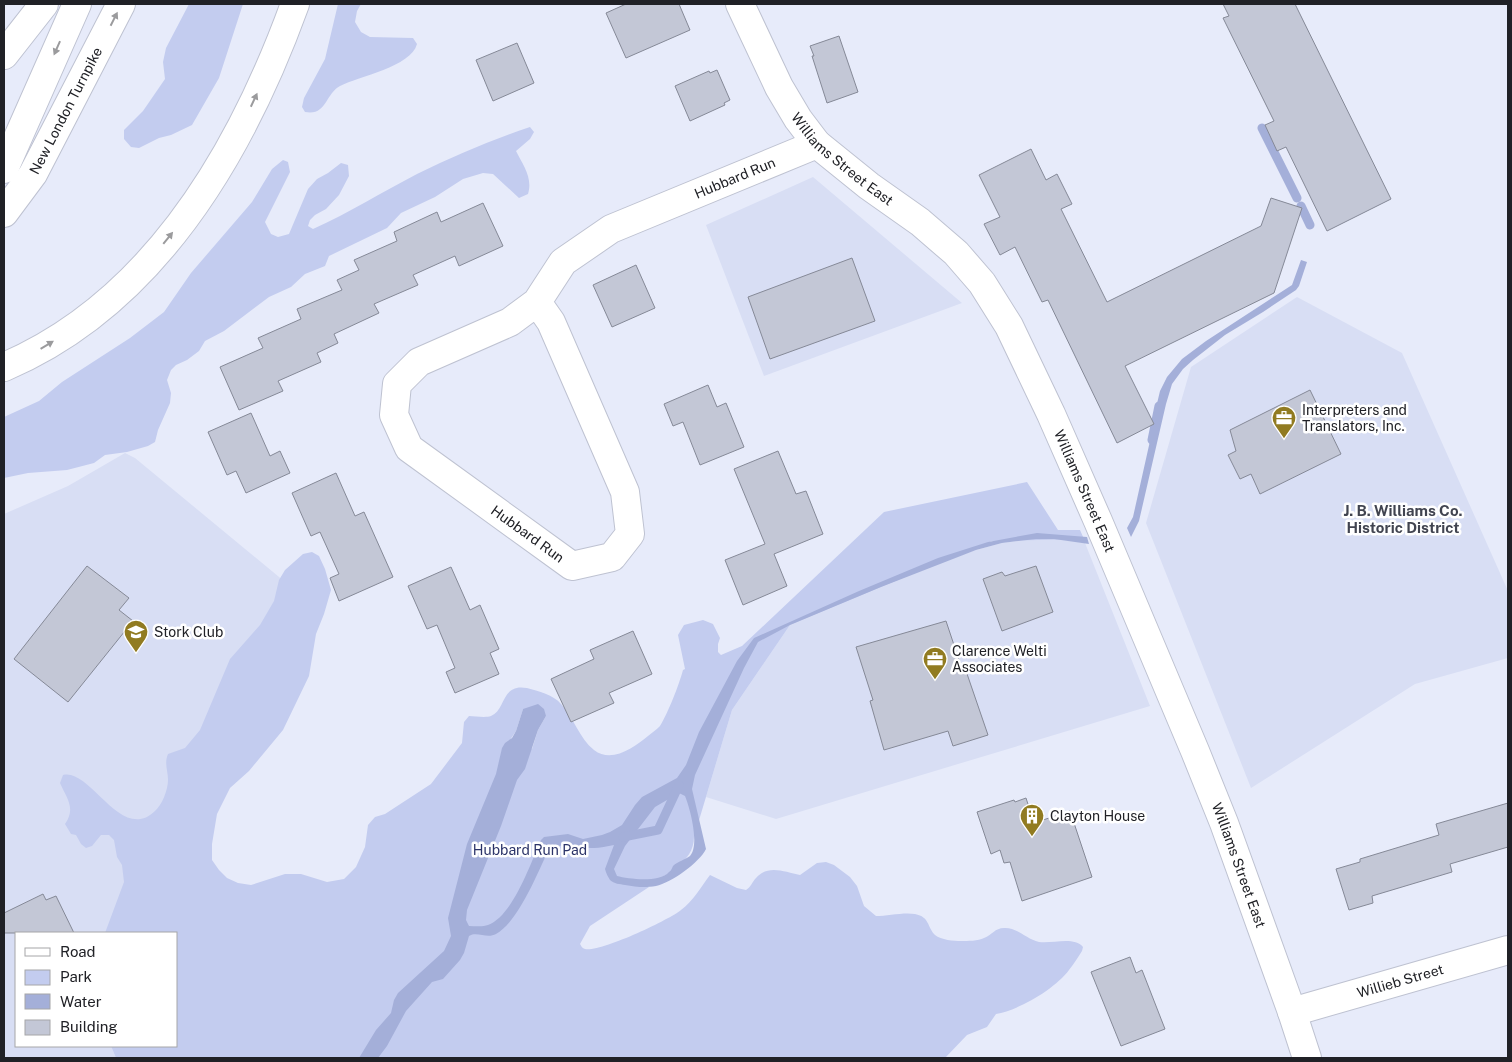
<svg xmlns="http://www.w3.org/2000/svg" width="1512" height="1062" font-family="'Public Sans',sans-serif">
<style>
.built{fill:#d8def4}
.green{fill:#c3ccef;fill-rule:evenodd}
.water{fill:#a4afd9;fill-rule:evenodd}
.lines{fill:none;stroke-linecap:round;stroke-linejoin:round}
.stream{stroke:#a4afd9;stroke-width:9}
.building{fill:#c3c7d6;stroke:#858997}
.street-casing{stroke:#bec2d1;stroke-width:30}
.secondary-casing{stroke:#bec2d1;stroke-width:30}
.highway-casing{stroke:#bec2d1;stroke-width:30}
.street{stroke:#fff;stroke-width:28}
.secondary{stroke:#fff;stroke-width:28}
.highway{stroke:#fff;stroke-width:28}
.oneway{fill:#9b9b9d}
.labels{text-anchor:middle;stroke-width:5;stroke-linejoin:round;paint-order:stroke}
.street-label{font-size:14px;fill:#202126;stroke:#fff}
.poi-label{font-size:14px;fill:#202126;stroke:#fff;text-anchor:start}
.park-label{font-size:14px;fill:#2b3368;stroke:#fff}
.neighbourhood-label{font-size:15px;font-weight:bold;fill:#414450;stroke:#fff}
</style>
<rect width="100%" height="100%" fill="#e7ebfa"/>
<path class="built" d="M813,177L962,303L764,376L706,225Z
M1297,297L1402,353L1508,591V658L1415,684L1251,788L1146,523L1191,367Z
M125,453L135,458L302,596L106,933H16V1046H111L116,1058H4V514L68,486Z
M1058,539L1085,543L1150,706L776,819L706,797L732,710L790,625L942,562L976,550L1002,543L1026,540Z"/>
<path class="green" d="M189,4H243L219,78L192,125L171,135L159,138L139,148L131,147L124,139V130L143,111L165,79L163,62L166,48Z
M338,4H361L357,11L355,22L361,32L370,37L413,38L417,44C411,67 359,76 340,86C325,94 327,116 305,112L302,107L304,98L325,59Z
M530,127L534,132L530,139L516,151C523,165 533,178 528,194L519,198L493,174L483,173L463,179L435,197L401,213L387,228L329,256L325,266L305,274L291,287L269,297L224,331L205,341L199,351L187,360L176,365L171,370L167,380L171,393L170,403L158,430L155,442L148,446L127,452L105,455L94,463L67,470L28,473L4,478V417L39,401L62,382L130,338L164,312L191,273L252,202L272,169L283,160L288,162L290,172L265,222L271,234L278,237L289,234L308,189L317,179L328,173L341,163L348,165L349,176L339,195L326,209L315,215L310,220L308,226L313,229C349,213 382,192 417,174C454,156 491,140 530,127Z
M1027,482L1058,530H1080L1084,539L992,541L790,625L732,710L694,837C694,863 665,874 647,887H649L590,926L580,944C582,947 582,948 585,949C599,953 669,920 681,910C693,901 701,887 710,875L737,888L746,890C751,887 752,882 756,878C768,864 785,872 800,875L817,863L826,862L834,865L850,877L857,886L864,906L876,916C887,916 904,912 915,914C930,917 927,927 935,935C941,940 954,941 961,941C968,941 978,941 984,938C992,935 995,928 1004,928C1017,927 1026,939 1039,942C1052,944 1074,936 1083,947L1082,951C1078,957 1074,964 1069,970C1055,989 1019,1010 996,1014L987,1027L967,1035L945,1058H116L111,1046H176V933H105L124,882L122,865L117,857L114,840L109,835H101L92,846L86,848L81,844L76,835L71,834L65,824C76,808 67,799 60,783L63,775C91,768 121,844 155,811C162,805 168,790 168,780C168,771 164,763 168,754L185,748L200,730L230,659L260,625L274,601L279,580L285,570L303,554L312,552L319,556L325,569L331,590L324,614L316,634L309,676L283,730L249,771L230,788L217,814L212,844V860L219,870L227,878L238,883L251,885L285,874H301L327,882L344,879L356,867L365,847L368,825L375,817L385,814L431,784L462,743L464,722L469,716C475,716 485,718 491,716C506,710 501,683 527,688C538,691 554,695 561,704C574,718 579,738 594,750C612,764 634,747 648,736C652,733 657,729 660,726C668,713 679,685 683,670L685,669L678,635L684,625L703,620L713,624L720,638L718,644V652L721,655L742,646L884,512ZM523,709L546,716L538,730L532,749L510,740L516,731Z"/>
<path class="water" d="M1301,260L1307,262L1299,286L1296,290L1263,312L1225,335L1193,360L1183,369L1172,384L1166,404L1139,521L1131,537L1127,528L1133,517L1152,432L1159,423L1155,412L1160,391L1167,377L1182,359L1206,341L1292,285Z
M1037,533L1087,537L1089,544L1054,539H1036L1002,543L976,550L881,587L790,625L758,642L744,668L695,775L692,789L706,849C700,862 671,883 656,886C645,888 636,887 625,885C620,884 614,884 610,880C608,877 606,873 605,869L614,845C607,846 600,848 594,848C578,849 558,839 547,853C537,875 517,923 496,934C487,939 477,931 469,936L464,953L460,960L443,979L432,982L406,1011L387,1046L378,1058H359L376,1030L391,1013L394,1000L398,993L444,951L451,936L448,918L467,844L496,774L502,748L505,743L512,738L516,731L523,709L538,704L544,709L546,716L538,730L525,769L517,780L501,826L467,910L466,920L469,926C475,926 483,927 488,925C513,916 531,862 541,840L544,837L568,834L583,839L602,835L610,832L622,825L635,805L642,797L677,778L686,765L699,732L737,661L754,638L859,591L938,558L988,542ZM679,793L685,796C690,808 700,845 690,856C685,860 678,861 673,866C672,868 671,871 669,872C659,883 629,879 617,876L614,869L625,846L655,807Z"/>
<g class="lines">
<path class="stream" d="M1262,128L1297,198
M1301,206L1310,225
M1152,440L1159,406
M623,837L658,830L679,785"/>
</g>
<path class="building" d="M626,4H679L690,30L626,58L606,13Z
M1223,4H1295L1391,199L1327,231L1286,147L1277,151L1265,125L1274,121L1223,18L1229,16Z
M839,36L858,92L827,103L812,56H814L810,46Z
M517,43L534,83L493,101L476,60Z
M717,70L730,100L724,103L725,105L690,121L675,86L709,71L710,73Z
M1031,149L1046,180L1057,174L1072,204L1061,209L1107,302L1261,226L1271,198L1302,208L1274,293L1125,366L1154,424L1117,443L1048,300L1042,302L1015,247L1000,255L984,224L1000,217L979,175Z
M483,203L503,246L459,266L455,256L413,275L418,285L374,304L379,313L334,334L338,343L317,353L321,362L278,381L283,391L239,410L220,367L263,348L258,338L301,319L297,309L342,290L337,280L359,270L354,260L397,241L394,232L437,212L441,222Z
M852,258L875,321L770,359L748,297Z
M636,265L655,308L612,327L593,285Z
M708,385L717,407L726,403L744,447L700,465L683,422L673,426L664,404Z
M1310,390L1341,454L1260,494L1251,474L1240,479L1228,455L1236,451L1230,430Z
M251,413L270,456L280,451L290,473L246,493L236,471L227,475L208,432Z
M778,451L796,494L806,491L823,534L774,554L787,586L743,605L725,560L765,544L734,469Z
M336,473L355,516L364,512L393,577L339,601L330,578L339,574L320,532L311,536L292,493Z
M87,566L129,598L119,610L133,621L68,702L14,659Z
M1036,566L1053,612L1002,631L983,579L1002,572L1005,576Z
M451,567L470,610L480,605L499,649L490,653L499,674L455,693L446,672L455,668L437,625L427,629L408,586Z
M946,621L962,669L965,668L988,735L953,746L948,731L884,750L870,701L873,700L856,647Z
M633,631L652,674L609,693L614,703L571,722L551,679L594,659L590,650Z
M1026,798L1034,823L1070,811L1092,877L1022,901L1010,862L1004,863L1000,850L991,854L977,812L1014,800L1015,802Z
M1508,803V847L1450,864L1452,872L1372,896L1373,903L1349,910L1336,869L1360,862V859L1439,835L1436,824Z
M43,894L46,900L56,896L74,933H4V913Z
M1130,957L1136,973L1142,970L1165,1029L1121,1046L1091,972Z"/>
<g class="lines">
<defs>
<g id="street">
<path id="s1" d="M740,4L779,87L798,119L817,144L869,186L920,222L956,253L982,283L1009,326L1051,414L1098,521L1195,751L1224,823L1292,1012"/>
<path id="s2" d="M537,302L510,322L419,362L397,384L394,415L409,448L572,566L612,557L630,534L625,492L551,322L537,302L563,262L611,229L817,144"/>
</g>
<g id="secondary">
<path d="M4,169L77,4"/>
<path id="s3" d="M4,213L33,174L121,4"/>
<path id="s4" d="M1307,1058L1292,1012L1508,950"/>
</g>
<path id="highway" d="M4,55L44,4
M4,367C154,303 242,150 295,4"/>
</defs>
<use href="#street" class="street-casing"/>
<use href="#secondary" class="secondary-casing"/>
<use href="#highway" class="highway-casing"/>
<use href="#street" class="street"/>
<use href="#secondary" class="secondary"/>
<use href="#highway" class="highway"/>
</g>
<defs><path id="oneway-solid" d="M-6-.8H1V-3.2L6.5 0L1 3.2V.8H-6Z" transform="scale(1.25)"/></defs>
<g class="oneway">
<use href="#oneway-solid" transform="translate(114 19) rotate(-63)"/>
<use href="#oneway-solid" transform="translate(57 48) rotate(114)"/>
<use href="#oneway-solid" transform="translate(254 100) rotate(-65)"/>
<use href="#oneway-solid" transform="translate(168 238) rotate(-51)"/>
<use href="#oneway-solid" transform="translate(47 345) rotate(-31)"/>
</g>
<defs>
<symbol id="office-pin" viewBox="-11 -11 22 30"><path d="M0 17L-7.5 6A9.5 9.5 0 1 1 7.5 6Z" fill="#917b21" stroke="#fff"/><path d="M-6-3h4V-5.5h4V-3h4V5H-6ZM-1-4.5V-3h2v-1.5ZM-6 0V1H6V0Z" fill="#fff"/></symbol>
<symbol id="school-pin" viewBox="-11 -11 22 30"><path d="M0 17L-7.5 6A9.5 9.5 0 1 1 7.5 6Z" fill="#917b21" stroke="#fff"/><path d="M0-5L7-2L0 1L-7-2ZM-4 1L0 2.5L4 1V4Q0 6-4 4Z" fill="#fff"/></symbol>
<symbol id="building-pin" viewBox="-11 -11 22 30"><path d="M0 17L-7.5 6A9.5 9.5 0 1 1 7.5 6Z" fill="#917b21" stroke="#fff"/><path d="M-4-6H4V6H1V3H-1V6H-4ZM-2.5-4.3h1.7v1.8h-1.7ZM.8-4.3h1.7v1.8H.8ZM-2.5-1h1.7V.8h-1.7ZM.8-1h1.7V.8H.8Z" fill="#fff"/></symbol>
</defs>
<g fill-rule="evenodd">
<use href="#office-pin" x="1270" y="404" width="28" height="38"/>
<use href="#school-pin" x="122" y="618" width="28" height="38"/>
<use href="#office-pin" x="921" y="645" width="28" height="38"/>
<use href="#building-pin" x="1018" y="802" width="28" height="38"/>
</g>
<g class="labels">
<g class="street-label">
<text dy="5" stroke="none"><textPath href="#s3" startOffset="120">New London Turnpike</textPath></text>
<text dy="5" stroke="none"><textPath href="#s1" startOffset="189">Williams Street East</textPath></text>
<text dy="5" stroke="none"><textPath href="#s2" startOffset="995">Hubbard Run</textPath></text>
<text dy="5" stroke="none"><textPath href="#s1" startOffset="609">Williams Street East</textPath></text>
<text dy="5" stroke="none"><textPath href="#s2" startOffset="378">Hubbard Run</textPath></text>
<text dy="5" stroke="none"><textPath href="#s1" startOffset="1014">Williams Street East</textPath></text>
<text dy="5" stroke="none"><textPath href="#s4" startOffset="161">Willieb Street</textPath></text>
</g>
<g class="poi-label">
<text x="1302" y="415">Interpreters and<tspan x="1302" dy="16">Translators, Inc.</tspan></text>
<text x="154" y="637">Stork Club</text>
<text x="952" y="656">Clarence Welti<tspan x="952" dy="16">Associates</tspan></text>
<text x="1050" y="821">Clayton House</text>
</g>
<g class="park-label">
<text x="530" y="855">Hubbard Run Pad</text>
</g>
<g class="neighbourhood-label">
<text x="1403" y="516">J. B. Williams Co.<tspan x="1403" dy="17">Historic District</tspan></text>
</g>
</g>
<rect width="1512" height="1062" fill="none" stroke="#202126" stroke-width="10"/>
<rect x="15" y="932" width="162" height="115" fill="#ffffff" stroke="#a6a6a8"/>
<rect x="25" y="948" width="25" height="8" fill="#ffffff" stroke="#a6a6a8"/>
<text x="60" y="957" font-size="15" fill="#202126">Road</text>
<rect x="25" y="970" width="25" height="15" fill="#c3ccef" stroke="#a6a6a8"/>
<text x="60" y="982" font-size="15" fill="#202126">Park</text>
<rect x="25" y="994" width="25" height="15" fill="#a4afd9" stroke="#a6a6a8"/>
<text x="60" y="1007" font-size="15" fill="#202126">Water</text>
<rect x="25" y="1020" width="25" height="15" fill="#c3c7d6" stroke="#a6a6a8"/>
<text x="60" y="1032" font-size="15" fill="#202126">Building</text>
</svg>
